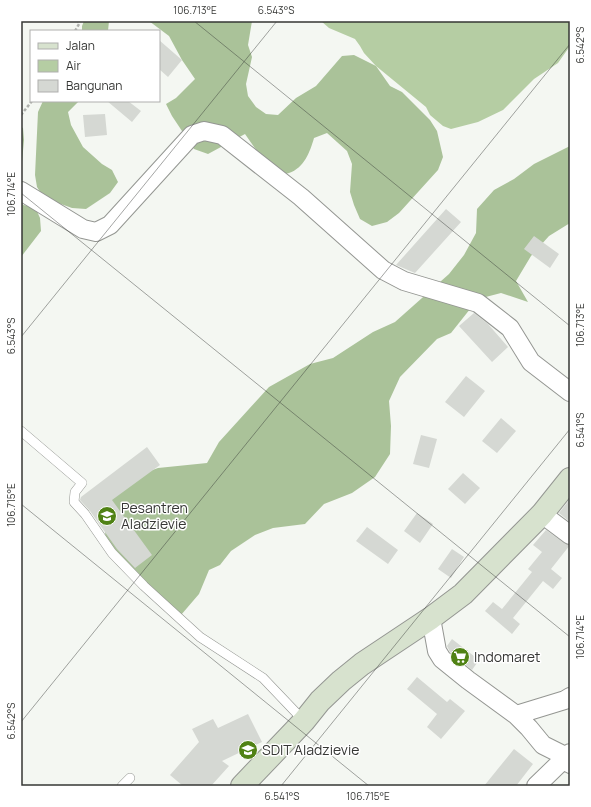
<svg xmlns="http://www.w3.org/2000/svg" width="591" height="807" font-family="Manrope,sans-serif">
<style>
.forest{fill:#aac299}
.water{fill:#b5cda3}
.building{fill:#d5d8d3}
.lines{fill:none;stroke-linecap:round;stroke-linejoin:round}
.service-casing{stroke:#949692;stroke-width:10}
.minor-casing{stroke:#949692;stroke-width:20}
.secondary-casing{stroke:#949692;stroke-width:24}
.path{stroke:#aeb0ac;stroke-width:2.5;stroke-dasharray:3 2;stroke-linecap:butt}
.service{stroke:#fff;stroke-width:9}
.minor{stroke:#fff;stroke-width:18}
.secondary{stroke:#d7e2ce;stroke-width:22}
.ticks{fill:none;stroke:#363735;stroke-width:1;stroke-opacity:0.45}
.labels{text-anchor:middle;stroke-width:3;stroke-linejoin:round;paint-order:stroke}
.poi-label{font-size:14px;fill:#363735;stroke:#fff;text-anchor:start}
.neatline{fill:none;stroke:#363735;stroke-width:1.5}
.ticks-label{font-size:10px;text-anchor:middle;fill:#363735}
</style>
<rect width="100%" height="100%" fill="#f4f7f2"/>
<path class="forest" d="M84,21H109L108,31H82V26Z
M149,21H252L248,45L252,57L246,84L248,96L256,107L266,114L278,115L296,98L316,86L342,56L354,55L376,66L390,86L402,92L430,120L437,131L443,157L438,170L399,213L387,222L372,226L360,219L354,205L350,192L352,164L347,151L327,133L314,138C310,152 304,168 289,173C284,175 278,174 273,174L245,134L208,154L194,149L172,116L166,104L176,98L195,79L182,60L169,36Z
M43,101H79L68,112L71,125L83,147L102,164L112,170L118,182L110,193L86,209L72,208L44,198L37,187L35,175L38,112Z
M21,127L23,128L24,140L21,173Z
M570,146V223L549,236L531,256L516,281L528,302L501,293L478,299L451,333L437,339L400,377L389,401L391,426L390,454L375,477L352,493L324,504L305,524L273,528L255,535L231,551L220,565L209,570L199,594L181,615L156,602L116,564L105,539L106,515L112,491L133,477L158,468L207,463L219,442L269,387L310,364L333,358L373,332L395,322L449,274L464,255L476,233L477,209L494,190L514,179L534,164Z
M21,198L23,205L35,207L40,218L41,231L21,257Z"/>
<path class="water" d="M321,21H570V46L558,63L534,79L503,110L478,122L451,129L443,126L430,115L426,107L376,66L364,53L360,46L355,39L329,28Z"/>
<path class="building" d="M159,40L182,60L168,77L159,69Z
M107,101H128L141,111L132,122Z
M105,114L107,135L85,137L83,115Z
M446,209L461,222L415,273L396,265Z
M534,236L559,254L550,268L524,249Z
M474,313L488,324L508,347L492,362L459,326Z
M466,376L485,391L464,417L445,402Z
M501,418L516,431L497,453L482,441Z
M421,435L437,439L429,468L413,464Z
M147,447L160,465L112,500L152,555L135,568L117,549L90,511L80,500L81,497Z
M463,473L480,488L465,504L448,489Z
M570,499V522L559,513Z
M417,513L433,524L420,543L404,531Z
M367,527L398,550L388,564L356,541Z
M546,530L564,543L570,545L551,569L562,578L553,589L543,581L513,618L520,624L512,634L485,611L493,602L502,609L532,572L528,569L542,552L533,545Z
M452,549L464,557L451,578L438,569Z
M452,639L479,660L472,670L450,652L447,646Z
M417,677L447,702L450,699L465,711L441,739L427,727L437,714L407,689Z
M248,714L262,742L222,761L229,766L211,786H183L170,775L199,742L192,729L213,719L218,728Z
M514,749L533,764L516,786H484Z"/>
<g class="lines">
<defs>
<path id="service" d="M21,431L82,483L75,492L74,502L85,514L112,553L144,586L200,637L263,678L304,721
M122,786L130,778"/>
<path id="minor" d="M21,191L83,229L96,232L110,225L192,135L204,131L222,135L301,197L383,270L404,281L478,303L510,328L531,362L570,392
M542,514L570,535
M431,618L437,651L442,659L468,680L516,715L529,728L543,745L565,756L570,764
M516,715L565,700L570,697
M536,786L570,753"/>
<path id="secondary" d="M242,786L304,721L320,701L341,681L362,664L431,618L463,594L542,514L570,479"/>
</defs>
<use href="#service" class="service-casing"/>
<use href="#minor" class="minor-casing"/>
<use href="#secondary" class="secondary-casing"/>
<path class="path" d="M75,31L79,24L78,21
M21,115L32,101"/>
<use href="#service" class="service"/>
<use href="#minor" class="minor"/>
<use href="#secondary" class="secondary"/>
</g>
<path class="ticks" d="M194,21L570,326M21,193L570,637M21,337L277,21M21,504L369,786M21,722L570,44M281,786L570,429"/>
<defs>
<symbol id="school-disc" viewBox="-11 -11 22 22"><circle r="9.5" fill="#508215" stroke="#fff"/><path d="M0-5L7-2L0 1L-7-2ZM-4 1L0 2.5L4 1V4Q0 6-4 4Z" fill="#fff"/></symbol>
<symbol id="supermarket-disc" viewBox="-11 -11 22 22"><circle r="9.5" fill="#508215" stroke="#fff"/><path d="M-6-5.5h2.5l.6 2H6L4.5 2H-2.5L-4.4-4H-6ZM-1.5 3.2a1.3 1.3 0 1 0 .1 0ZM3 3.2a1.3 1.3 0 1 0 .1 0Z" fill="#fff"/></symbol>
</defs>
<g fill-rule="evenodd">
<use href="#school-disc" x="96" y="505" width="22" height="22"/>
<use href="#supermarket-disc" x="449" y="646" width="22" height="22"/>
<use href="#school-disc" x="237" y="739" width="22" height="22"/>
</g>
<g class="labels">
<g class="poi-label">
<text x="121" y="513">Pesantren<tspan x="121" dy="16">Aladzievie</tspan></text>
<text x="474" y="662">Indomaret</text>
<text x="262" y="755">SDIT Aladzievie</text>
</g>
</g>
<rect width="591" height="807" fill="none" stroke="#ffffff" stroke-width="44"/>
<rect x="30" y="30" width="130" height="72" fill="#ffffff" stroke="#afafae"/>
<rect x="38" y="43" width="20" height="6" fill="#d7e2ce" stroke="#afafae"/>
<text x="66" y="50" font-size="12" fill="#363735">Jalan</text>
<rect x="38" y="60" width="20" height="12" fill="#b5cda3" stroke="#afafae"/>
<text x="66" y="70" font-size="12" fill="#363735">Air</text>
<rect x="38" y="80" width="20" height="12" fill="#d5d8d3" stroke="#afafae"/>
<text x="66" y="90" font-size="12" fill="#363735">Bangunan</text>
<rect x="22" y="22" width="547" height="763" class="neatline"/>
<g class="ticks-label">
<text x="195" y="14">106.713°E</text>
<text x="276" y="14">6.543°S</text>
<text transform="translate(580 45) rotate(-90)" y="4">6.542°S</text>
<text transform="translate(11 194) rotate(-90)" y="4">106.714°E</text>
<text transform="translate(580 325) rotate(-90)" y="4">106.713°E</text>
<text transform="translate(11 336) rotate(-90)" y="4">6.543°S</text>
<text transform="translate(580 430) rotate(-90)" y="4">6.541°S</text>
<text transform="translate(11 505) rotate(-90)" y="4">106.715°E</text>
<text transform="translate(580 637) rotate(-90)" y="4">106.714°E</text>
<text transform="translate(11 721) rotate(-90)" y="4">6.542°S</text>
<text x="282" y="800">6.541°S</text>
<text x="368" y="800">106.715°E</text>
</g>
</svg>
